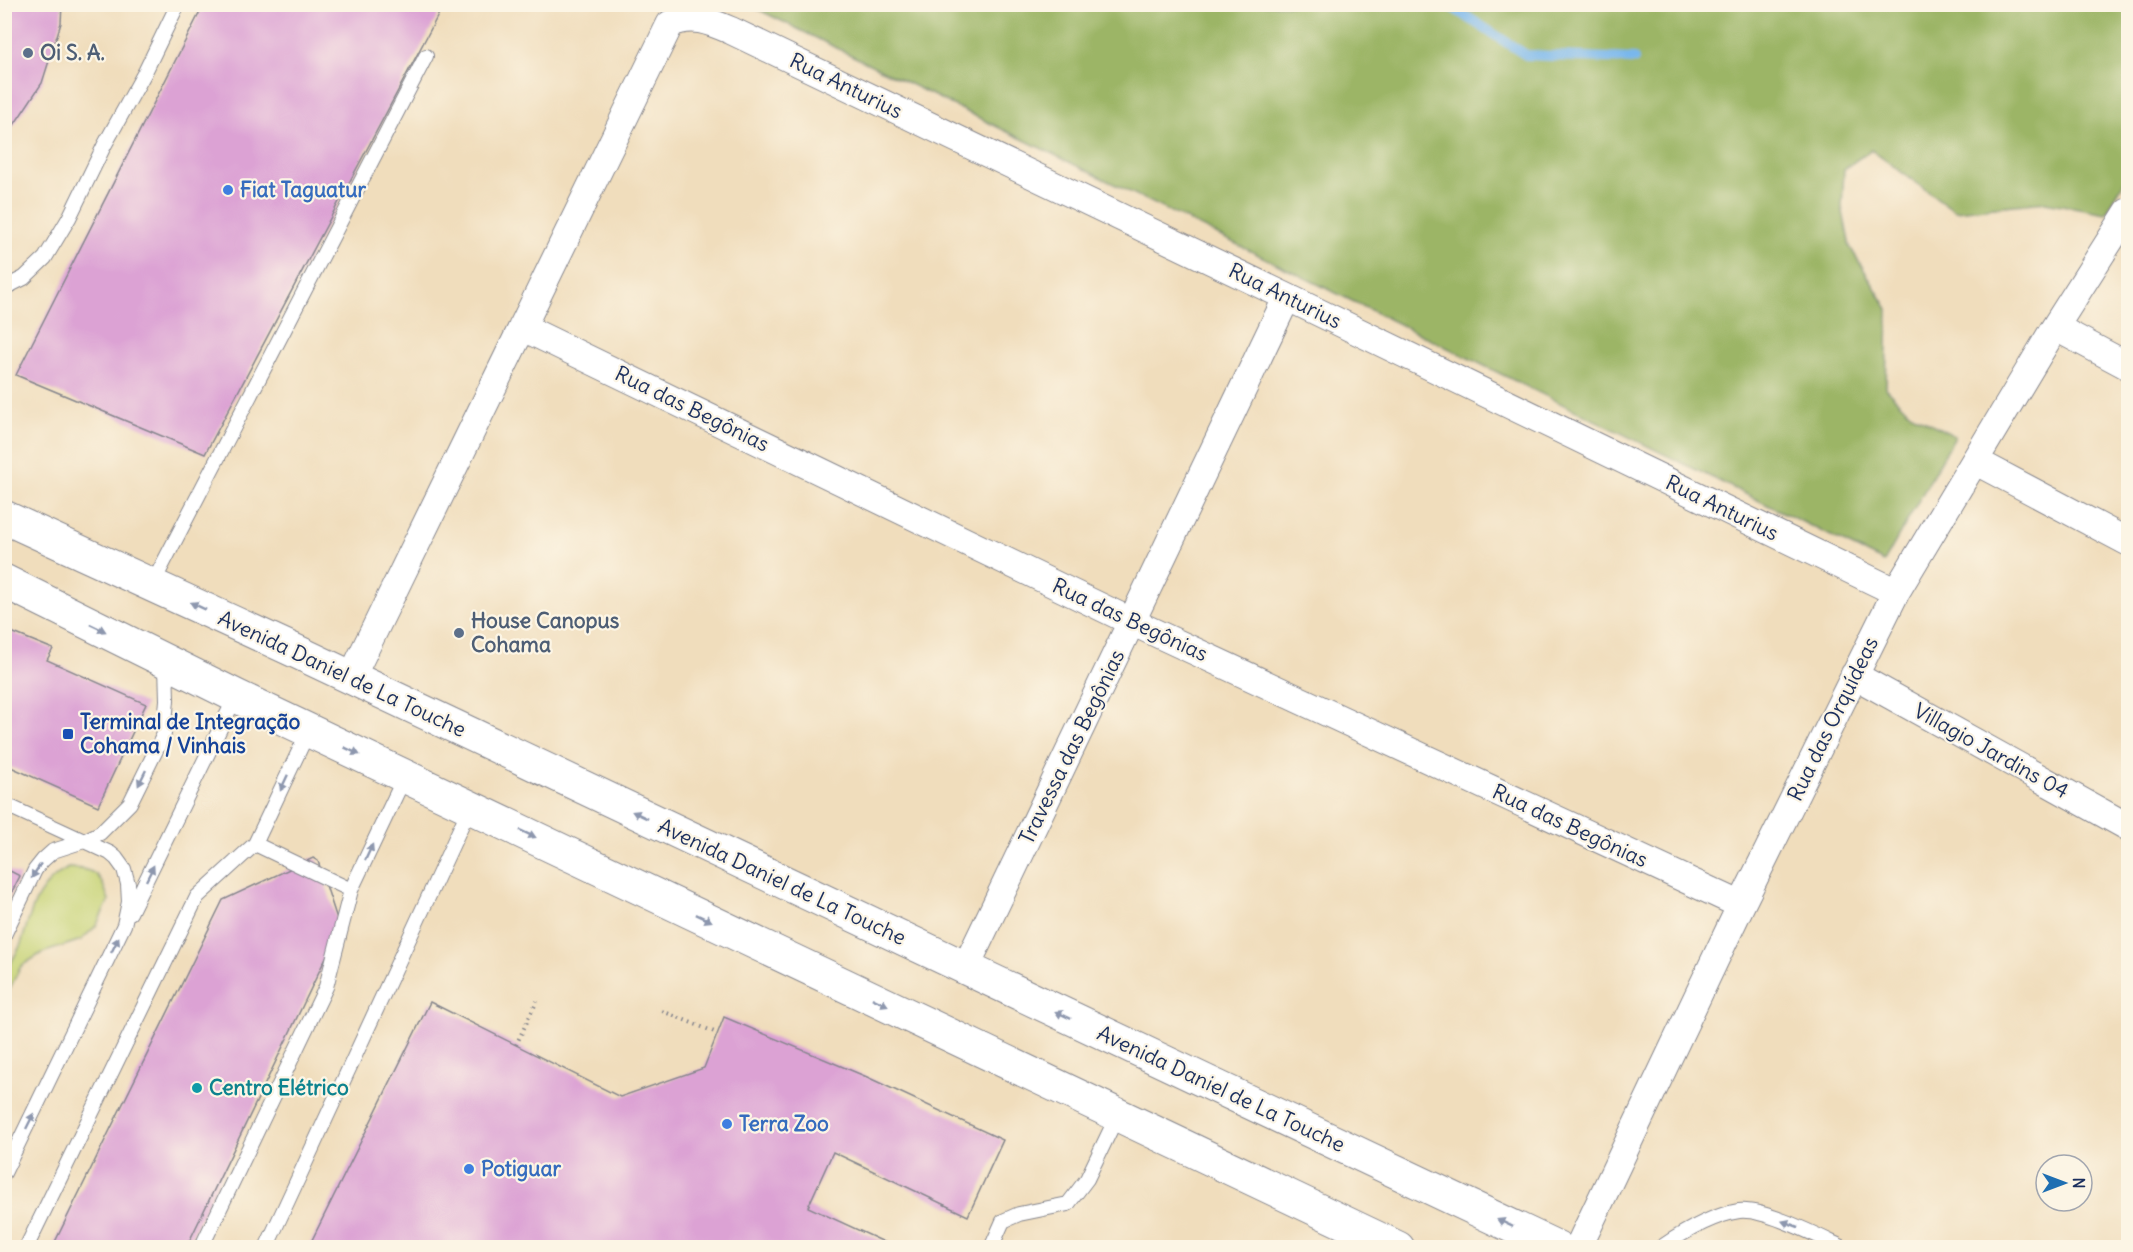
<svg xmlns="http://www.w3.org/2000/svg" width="2133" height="1252" font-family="Delius,sans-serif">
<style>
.green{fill:#c6d375;stroke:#70816a;stroke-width:1.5}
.forest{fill:#9cb566;stroke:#5c7262;stroke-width:1.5}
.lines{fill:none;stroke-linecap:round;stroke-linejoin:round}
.stream{stroke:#79b7ec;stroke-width:10}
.building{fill:#dca2d4}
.service-casing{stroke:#86868d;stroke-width:16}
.minor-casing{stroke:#86868d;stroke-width:29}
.primary-casing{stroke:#86868d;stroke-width:35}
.path{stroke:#86868d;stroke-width:4;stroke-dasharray:1.5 4.5;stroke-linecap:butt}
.service{stroke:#fff;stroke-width:14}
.minor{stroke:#fff;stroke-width:27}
.primary{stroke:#fff;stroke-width:33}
.oneway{fill:#8d97ae}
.service-dot{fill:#5c6f8a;stroke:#fcf5e5;stroke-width:2}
.shop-dot{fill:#3f7fe0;stroke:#fcf5e5;stroke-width:2}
.transit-dot{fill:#1a4fb4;stroke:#fcf5e5;stroke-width:2}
.culture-dot{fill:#0f9aa8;stroke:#fcf5e5;stroke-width:2}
.labels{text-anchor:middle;stroke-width:4.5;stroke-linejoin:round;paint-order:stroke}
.service-label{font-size:21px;font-weight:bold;fill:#4e5e75;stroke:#fcf5e5;text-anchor:start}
.street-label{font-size:21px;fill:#1b2f5e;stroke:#fcf5e5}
.shop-label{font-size:21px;font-weight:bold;fill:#366cbe;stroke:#fcf5e5;text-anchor:start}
.transit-label{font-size:21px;font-weight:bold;fill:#164399;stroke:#fcf5e5;text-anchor:start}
.culture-label{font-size:21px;font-weight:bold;fill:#0d838f;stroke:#fcf5e5;text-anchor:start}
</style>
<rect width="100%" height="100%" fill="#fcf5e5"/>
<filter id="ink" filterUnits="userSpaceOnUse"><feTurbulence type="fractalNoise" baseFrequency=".0167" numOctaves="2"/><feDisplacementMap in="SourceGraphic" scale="12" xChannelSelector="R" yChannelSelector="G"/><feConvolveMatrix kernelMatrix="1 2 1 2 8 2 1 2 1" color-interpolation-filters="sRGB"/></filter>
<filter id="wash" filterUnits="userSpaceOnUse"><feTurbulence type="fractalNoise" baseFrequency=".008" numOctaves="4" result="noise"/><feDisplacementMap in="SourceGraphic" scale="24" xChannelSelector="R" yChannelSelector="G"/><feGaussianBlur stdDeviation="1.35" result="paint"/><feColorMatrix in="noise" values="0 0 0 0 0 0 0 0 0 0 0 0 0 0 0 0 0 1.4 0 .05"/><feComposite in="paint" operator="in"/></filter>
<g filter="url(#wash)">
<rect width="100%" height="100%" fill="#f0ddbc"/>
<path class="green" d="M68,868C97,869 99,873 109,900L96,926L81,940L42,953L21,966L5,998C4,991 3,982 5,975C9,963 18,953 22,941C32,909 36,886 68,868Z"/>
<path class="forest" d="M749,5H2128V175L2106,213L2045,202L1955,211L1871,150L1844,169L1842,207L1850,247L1888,309L1886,389L1910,413L1955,436L1884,562Z"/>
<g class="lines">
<path class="stream" d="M1447,4L1526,55L1634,59"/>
</g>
<g id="blocks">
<path class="building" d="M4,4H62L61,23L42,83L4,140Z
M204,4H444L205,454L16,375Z
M4,629L53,649L47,660L146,704L98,806L4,764Z
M313,858L318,861L340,928L186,1248H52L223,900Z
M4,868L20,876L4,907Z
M430,1002L620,1097L704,1068L724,1017L867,1077L1003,1140L968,1216L833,1152L808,1207L897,1248H308Z"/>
</g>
</g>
<g filter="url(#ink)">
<use href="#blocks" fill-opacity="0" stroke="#86868d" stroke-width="1.5"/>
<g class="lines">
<defs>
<path id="service" d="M4,288L24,278L45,258L69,218L104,146L145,72L178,4
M152,585L426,56
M309,730L255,844L351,890L405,776
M4,804L110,853L116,858L124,869L128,884L129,902L124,925L4,1173
M130,913L236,696
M4,935L35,870L43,860L53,851L84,841L100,833L130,803L164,734L167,700L166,664
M26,1248L197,897L255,844
M201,1248L326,987L351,890
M266,1248L470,807
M991,1248L1003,1221L1019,1214L1068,1204L1087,1179L1118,1114
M1341,1248L1353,1226
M1660,1248C1682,1233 1712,1215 1739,1211C1764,1208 1820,1237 1844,1248"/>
<path id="minor" d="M522,327L1132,622L1741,905
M2055,327L2128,366
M1975,461L2128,542
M1854,675L2128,827
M351,678L670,24C692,13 711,22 732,31L1287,297L1896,592
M965,969L1287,297
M1578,1248L1741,905L1896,592L2055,327L2128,212"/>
<path id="primary" d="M4,517L293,650L1558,1248
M4,581L236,696L1398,1248"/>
</defs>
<use href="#service" class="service-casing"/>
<use href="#minor" class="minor-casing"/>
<use href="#primary" class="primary-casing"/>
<path class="path" d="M662,1011L717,1033
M516,1045L537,1001"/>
<use href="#service" class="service"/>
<use href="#minor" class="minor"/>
<use href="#primary" class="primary"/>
</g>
<defs><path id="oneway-solid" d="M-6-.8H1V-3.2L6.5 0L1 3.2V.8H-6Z" transform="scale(1.5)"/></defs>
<g class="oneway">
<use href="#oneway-solid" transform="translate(198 606) rotate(-155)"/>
<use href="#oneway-solid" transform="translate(98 628) rotate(26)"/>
<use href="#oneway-solid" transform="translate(352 751) rotate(26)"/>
<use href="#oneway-solid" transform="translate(142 778) rotate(116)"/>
<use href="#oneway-solid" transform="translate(284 783) rotate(115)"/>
<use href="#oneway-solid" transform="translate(640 815) rotate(-155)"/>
<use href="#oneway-solid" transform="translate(528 834) rotate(25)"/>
<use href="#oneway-solid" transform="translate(369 852) rotate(-65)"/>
<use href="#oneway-solid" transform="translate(36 871) rotate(123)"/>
<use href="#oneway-solid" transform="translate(150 873) rotate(-64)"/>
<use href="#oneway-solid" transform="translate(704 918) rotate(25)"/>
<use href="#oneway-solid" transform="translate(115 945) rotate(-64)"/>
<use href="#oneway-solid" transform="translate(880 1002) rotate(25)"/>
<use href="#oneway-solid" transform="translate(1063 1015) rotate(-155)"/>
<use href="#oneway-solid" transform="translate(30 1121) rotate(-64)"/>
<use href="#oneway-solid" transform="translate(1505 1223) rotate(-155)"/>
<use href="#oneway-solid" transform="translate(1790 1224) rotate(-160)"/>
</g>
</g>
<g class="service-dot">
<circle cx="28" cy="53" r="6"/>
<circle cx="459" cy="633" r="6"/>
</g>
<g class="shop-dot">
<circle cx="228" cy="190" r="6"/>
<circle cx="727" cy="1124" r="6"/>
<circle cx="469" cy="1169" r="6"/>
</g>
<rect class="transit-dot" x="62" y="728" width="12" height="12" rx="3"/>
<circle class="culture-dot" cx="197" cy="1088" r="6"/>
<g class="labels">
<g class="service-label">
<text x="40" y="60">Oi S. A.</text>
<text x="471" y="628">House Canopus<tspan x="471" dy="24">Cohama</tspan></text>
</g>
<g class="street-label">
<text transform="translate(846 86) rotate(26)" y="7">Rua Anturius</text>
<text transform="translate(1285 296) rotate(26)" y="7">Rua Anturius</text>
<text transform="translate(692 409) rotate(26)" y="7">Rua das Begônias</text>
<text transform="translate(1722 508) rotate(26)" y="7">Rua Anturius</text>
<text transform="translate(1130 620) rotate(25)" y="7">Rua das Begônias</text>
<text transform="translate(342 674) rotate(25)" y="7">Avenida Daniel de La Touche</text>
<text transform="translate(1833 719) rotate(-64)" y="7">Rua das Orquídeas</text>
<text transform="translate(1072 747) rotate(-64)" y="7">Travessa das Begônias</text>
<text transform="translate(1991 751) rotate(29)" y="7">Villagio Jardins 04</text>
<text transform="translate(1570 826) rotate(25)" y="7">Rua das Begônias</text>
<text transform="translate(782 882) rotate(25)" y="7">Avenida Daniel de La Touche</text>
<text transform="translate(1221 1089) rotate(25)" y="7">Avenida Daniel de La Touche</text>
</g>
<g class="shop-label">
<text x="240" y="197">Fiat Taguatur</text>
<text x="739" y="1131">Terra Zoo</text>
<text x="481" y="1176">Potiguar</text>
</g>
<g class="transit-label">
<text x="80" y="729">Terminal de Integração<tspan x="80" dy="24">Cohama / Vinhais</tspan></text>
</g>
<g class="culture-label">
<text x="209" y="1095">Centro Elétrico</text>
</g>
</g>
<rect width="2133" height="1252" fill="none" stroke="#fcf5e5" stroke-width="24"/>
<g transform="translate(2064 1183) rotate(90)"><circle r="28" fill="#fcf5e5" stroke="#a2a6af" stroke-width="1.5"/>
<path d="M0-4.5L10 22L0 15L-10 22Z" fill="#1f6fb2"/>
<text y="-9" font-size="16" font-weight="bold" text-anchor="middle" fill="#1b2f5e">N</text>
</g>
</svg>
